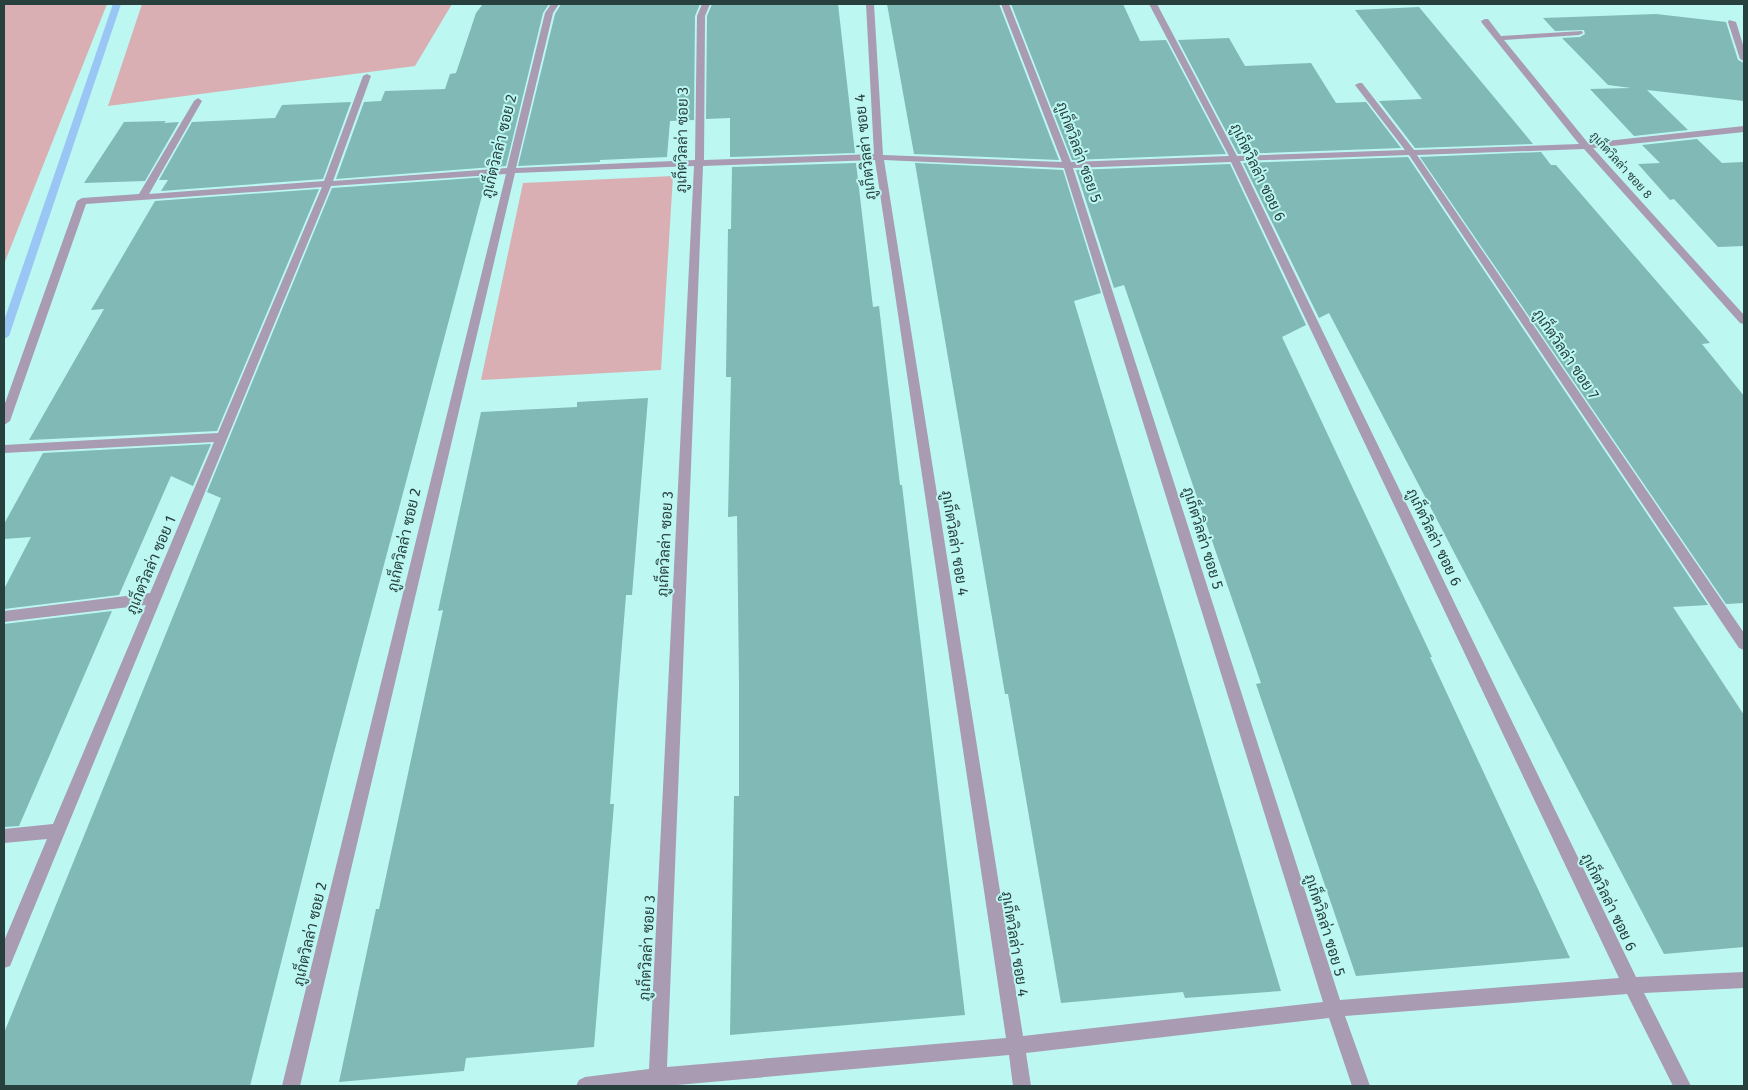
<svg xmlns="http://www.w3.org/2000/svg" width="1748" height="1090" font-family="'Fira Sans',Sarabun,sans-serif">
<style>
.green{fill:#d9afb4}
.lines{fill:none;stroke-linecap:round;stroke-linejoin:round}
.stream{fill:#99c6f4;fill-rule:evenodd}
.building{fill:#80b9b5}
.minor{fill:#a89bb2;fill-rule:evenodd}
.labels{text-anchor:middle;stroke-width:4;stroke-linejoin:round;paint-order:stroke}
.far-street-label{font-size:12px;fill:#273f3d;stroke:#bcf7f2}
.street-label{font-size:15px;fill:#273f3d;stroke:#bcf7f2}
</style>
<rect width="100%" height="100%" fill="#bcf7f2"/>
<path class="green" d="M4,4H107L4,264Z
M142,4H452L415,66L108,106Z
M673,176L661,370L481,380L523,183Z"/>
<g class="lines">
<path class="stream" d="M113,4H121L9,336L4,339V321Z"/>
</g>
<path class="building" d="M483,4H549L543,13L506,166L336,179L364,102L381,101L385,91L445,89L450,74L456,73L476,13Z
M561,4H700L695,16L694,120L670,121L667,157L600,160V162L518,166L555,14Z
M712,4H838L855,153L730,157V118L706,119L707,16Z
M887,4H999L1059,160L914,154Z
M1011,4H1123L1140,41L1166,40L1226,154L1072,160Z
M1419,7L1533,144L1415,148L1379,101L1422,99L1355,10Z
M1656,14L1726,22L1738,60L1744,63V101L1647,90L1688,130L1634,136L1590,89L1631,88L1608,85L1562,38L1580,37L1585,34L1584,30L1555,31L1543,18Z
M1229,38L1245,66L1311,63L1336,103L1366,102L1401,148L1238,154L1178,40Z
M351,102L323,179L161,191L168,180H159L192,122L275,118L282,105Z
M166,121L164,123L179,122L145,181L84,183L124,122Z
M1697,139L1722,163L1744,162V246L1718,247L1674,199L1670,200L1638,164L1660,163L1642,145Z
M1541,152L1551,165H1556L1710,343L1702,344L1744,396V603L1726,604L1420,157Z
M1408,157L1708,605L1673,607L1744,715V947L1664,954L1329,313L1319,318L1243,163Z
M856,163L873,307L879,306L900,485H902L965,1015L730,1035L734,796H739V681L737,516L728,517L731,377H726L728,229H731L732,167Z
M915,163L1063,170L1101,293L1074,301L1281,991L1185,998L1183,992L1061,1003L1008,694H1005Z
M1230,164L1306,325L1282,337L1432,657H1430L1570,958L1356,976L1256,684L1261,683L1124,285L1114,288L1076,170Z
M487,177L331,764L250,1086H4V1033L221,498L207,492L332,188Z
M319,189L217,431L29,440L104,309L91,310L155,201Z
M648,398L632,595H626L617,706L610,804H614L594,1047L466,1058L464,1071L339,1082L376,909H379L443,610L438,611L481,412L577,407V402Z
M211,444L193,486L171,476L119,595L4,609V589L31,537L4,539V524L43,453Z
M112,611L19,826L4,827V624Z"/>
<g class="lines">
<path class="minor" d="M551,4H559L553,13L516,168L695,160L697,16L702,4H710L705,16L704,160L874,154L866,4H874L883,155L1062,162L1001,4H1009L1071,162L1229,156L1149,4H1157L1237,156L1405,150L1355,85L1359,83H1362L1414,150L1579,144L1482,23L1481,21L1485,19H1488L1501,36L1582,31L1583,33L1579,35L1504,40L1588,143L1744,126V132L1593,148L1744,315V324L1740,323L1584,149L1417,155L1744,633V650L1739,648L1409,155L1240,161L1636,977L1744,972V988L1644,993L1691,1086H1673L1627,994L1345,1016L1370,1086H1352L1329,1018L1026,1053L1031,1086H1013L1009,1055L666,1086H576L579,1080L585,1077L649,1069L694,166L515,173L300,1086H282L506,174L331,186L10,966L4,968V941L47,839L4,843V829L53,824L146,605L4,622V611L150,593L214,442L4,453V445L218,433L322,187L86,204L10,421L4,425V406L77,201L82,198L139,194L194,101L198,98L202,101L149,194L324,181L363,76L367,74L371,76L333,181L507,168L545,13ZM875,160L1006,1038L667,1067L703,166ZM884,160L1064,168L1323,1002L1023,1036ZM1231,162L1619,978L1340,1000L1073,168Z
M1729,20L1736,22L1744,48V61L1740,59L1728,22Z"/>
</g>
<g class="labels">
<g class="far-street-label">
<text transform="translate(1621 165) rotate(48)" y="4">ภูเก็ตวิลล่า ซอย 8</text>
</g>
<g class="street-label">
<text transform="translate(682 140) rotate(-89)" y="5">ภูเก็ตวิลล่า ซอย 3</text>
<text transform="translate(499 146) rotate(-76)" y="5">ภูเก็ตวิลล่า ซอย 2</text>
<text transform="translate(865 147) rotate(-96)" y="5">ภูเก็ตวิลล่า ซอย 4</text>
<text transform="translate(1079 152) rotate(70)" y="5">ภูเก็ตวิลล่า ซอย 5</text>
<text transform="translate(1258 172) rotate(64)" y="5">ภูเก็ตวิลล่า ซอย 6</text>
<text transform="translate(1566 354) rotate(56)" y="5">ภูเก็ตวิลล่า ซอย 7</text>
<text transform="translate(1434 537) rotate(64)" y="5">ภูเก็ตวิลล่า ซอย 6</text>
<text transform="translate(1203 538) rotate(73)" y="5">ภูเก็ตวิลล่า ซอย 5</text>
<text transform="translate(404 540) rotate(-77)" y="5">ภูเก็ตวิลล่า ซอย 2</text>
<text transform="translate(955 543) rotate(81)" y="5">ภูเก็ตวิลล่า ซอย 4</text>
<text transform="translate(665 544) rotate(-87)" y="5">ภูเก็ตวิลล่า ซอย 3</text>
<text transform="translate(151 565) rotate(-67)" y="5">ภูเก็ตวิลล่า ซอย 1</text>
<text transform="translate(1609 902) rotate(64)" y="5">ภูเก็ตวิลล่า ซอย 6</text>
<text transform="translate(1325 925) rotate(73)" y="5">ภูเก็ตวิลล่า ซอย 5</text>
<text transform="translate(310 934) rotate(-77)" y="5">ภูเก็ตวิลล่า ซอย 2</text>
<text transform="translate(1015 944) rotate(81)" y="5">ภูเก็ตวิลล่า ซอย 4</text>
<text transform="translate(647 948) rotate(-87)" y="5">ภูเก็ตวิลล่า ซอย 3</text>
</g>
</g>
<rect width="1748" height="1090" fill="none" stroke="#273f3d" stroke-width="10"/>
</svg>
